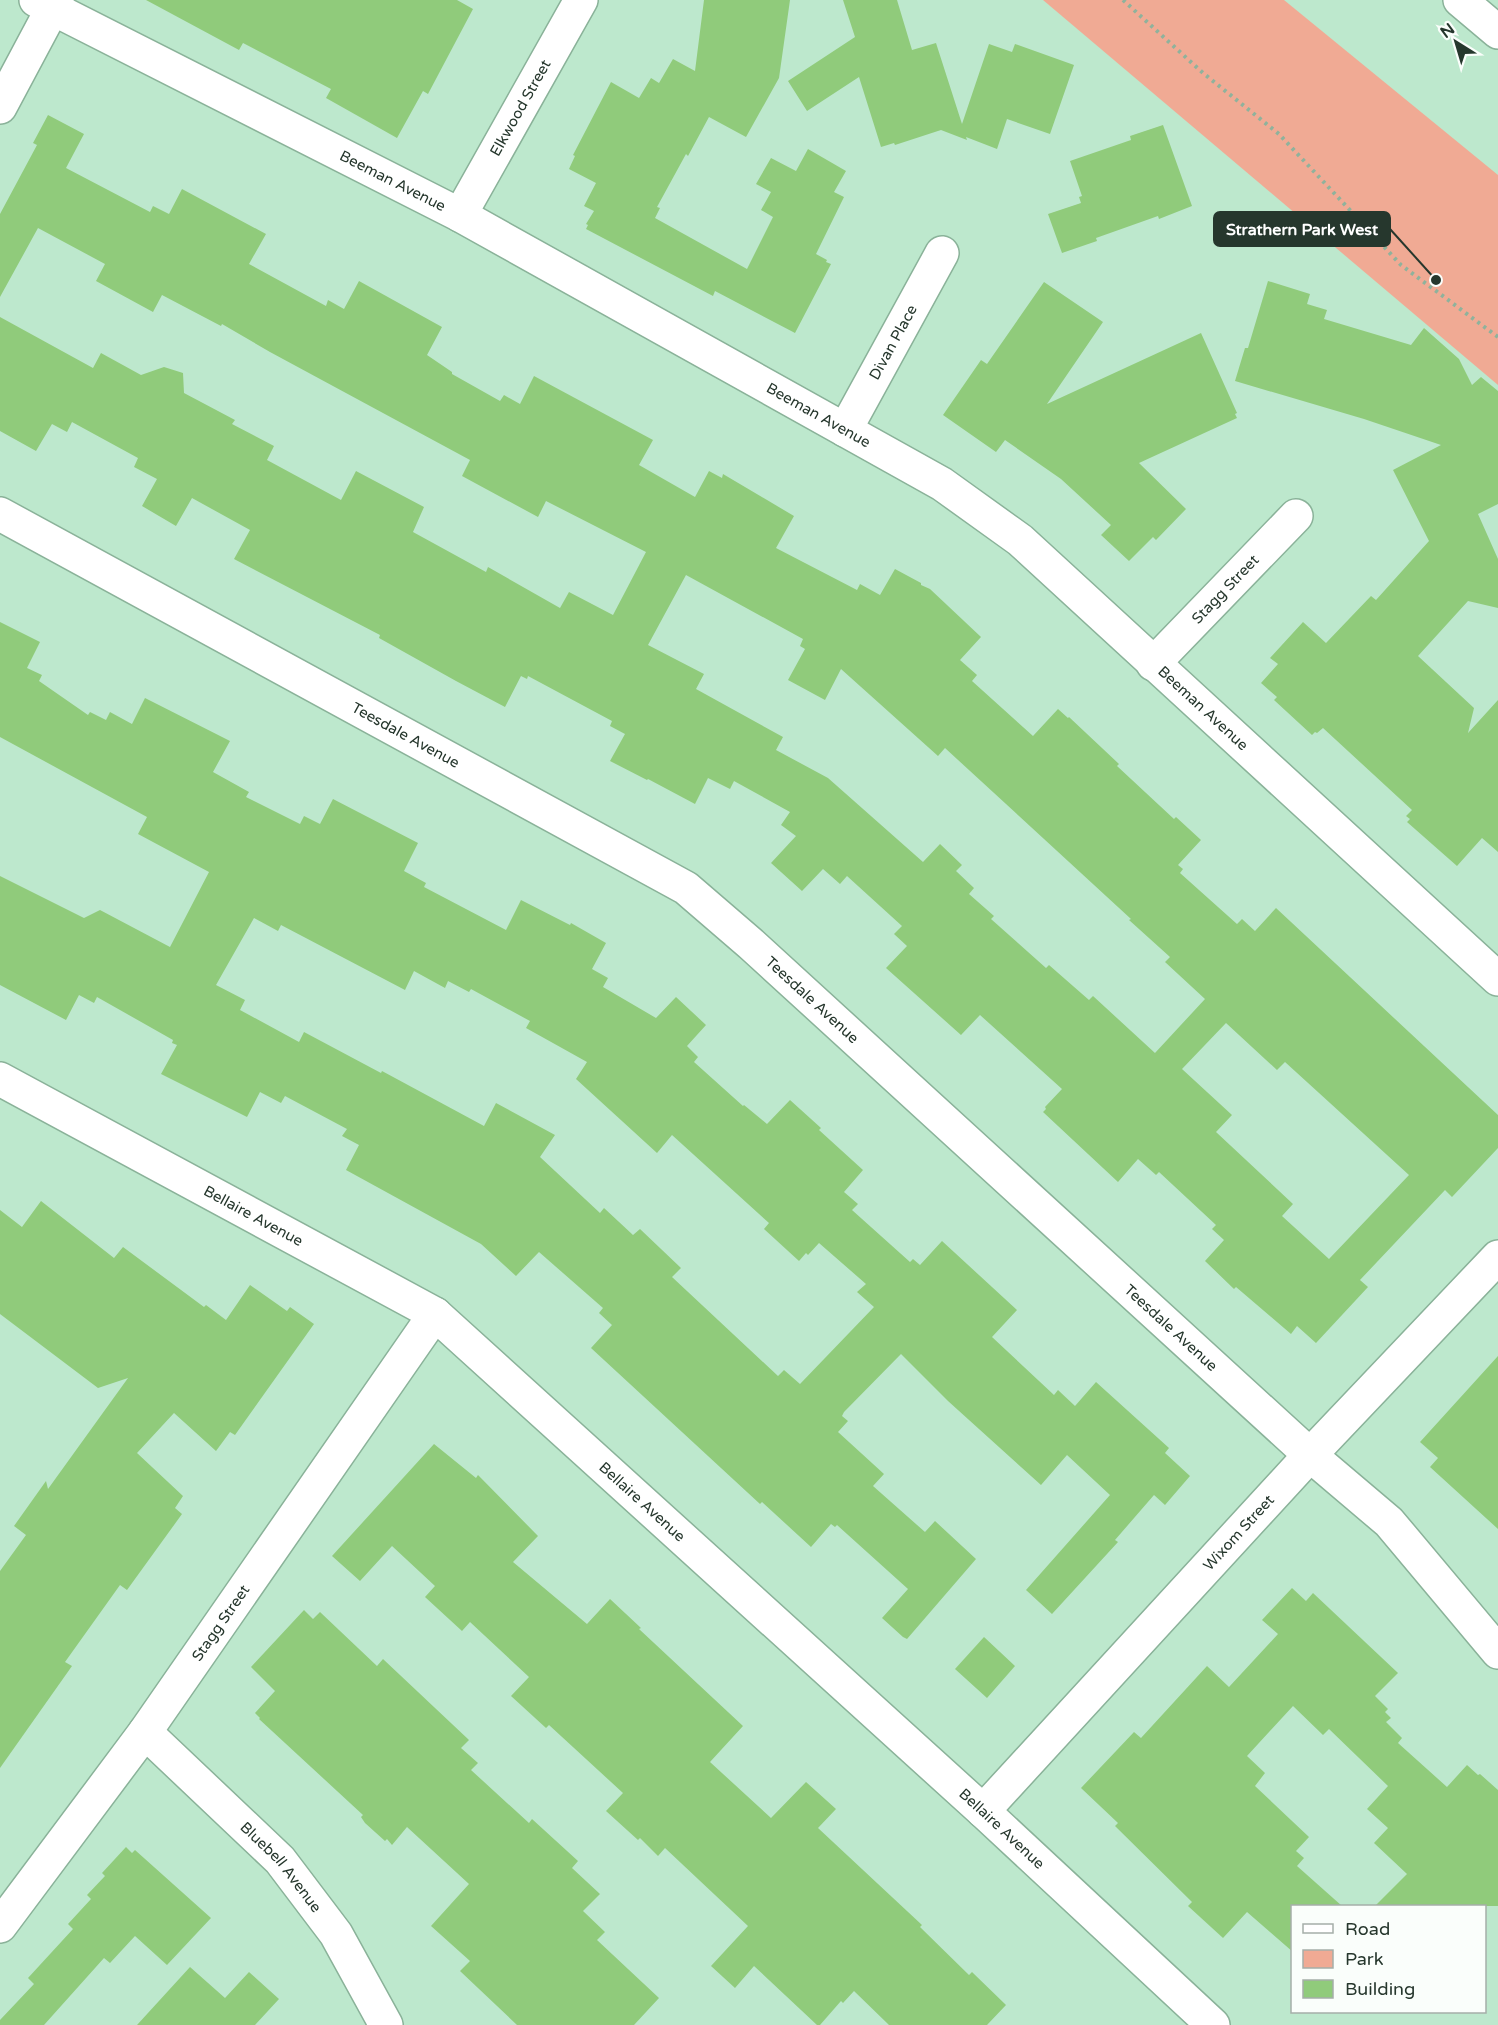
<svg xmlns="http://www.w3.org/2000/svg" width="1498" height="2025" font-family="'Varela Round',sans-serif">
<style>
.green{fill:#f0aa94}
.building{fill:#90cb7b;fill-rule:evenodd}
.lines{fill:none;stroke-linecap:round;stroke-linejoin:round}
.minor-casing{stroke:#8ab299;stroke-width:36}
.tertiary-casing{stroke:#8ab299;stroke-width:36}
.motorway-casing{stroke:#8ab299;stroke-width:36}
.path{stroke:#8fb29c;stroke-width:4;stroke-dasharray:3 4.5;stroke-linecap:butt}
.minor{stroke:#fff;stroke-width:33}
.tertiary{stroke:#fff;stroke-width:33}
.motorway{stroke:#fff;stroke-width:33}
.labels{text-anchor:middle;stroke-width:4.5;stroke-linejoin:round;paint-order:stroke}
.street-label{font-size:15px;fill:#26372d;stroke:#fafefb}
.leader{fill:none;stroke:#26372d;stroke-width:2}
.callout-dot{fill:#26372d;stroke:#fafefb;stroke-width:2}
.callout{fill:#26372d;stroke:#26372d;stroke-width:2}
.callout-label{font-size:16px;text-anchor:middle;font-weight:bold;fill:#fff}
</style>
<rect width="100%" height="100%" fill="#bde8cd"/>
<path class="green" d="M1043,0H1284L1498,175V385Z"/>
<path class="building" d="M146,0H457L473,9L428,94L423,91L397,138L326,98L331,89L243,43L239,50Z
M704,0H790L779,78L746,137L709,117L688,156L686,154L657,207L660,208L655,218L747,269L773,217L761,210L771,192L756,184L771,158L796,171L808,149L846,171L834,192L844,197L816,254L827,260L826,262L831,264L795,333L715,291L713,296L586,229L588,225L586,224L594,211L584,206L596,183L569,169L575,156L573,155L611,82L639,98L651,78L659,83L673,59L695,71Z
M843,0H897L912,50L936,43L962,124L989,44L1012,52L1015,44L1074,65L1050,134L1007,119L997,149L966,137L967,140L941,130L895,145L894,143L881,147L859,77L807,111L788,81L855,37Z
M48,115L84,134L66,168L150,212L153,206L169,214L182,189L266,234L249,264L326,306L328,300L344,309L359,281L442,327L427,355L452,372V374L500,401L504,395L520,404L534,376L653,440L639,465L695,497L709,471L722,478L723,474L794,516L776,548L857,590L860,584L880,595L895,569L921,583V585L930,589L981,637L960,660L977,675L972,681L1033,736L1058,709L1068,718L1069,717L1119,764L1117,766L1174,819L1176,817L1201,840L1178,865L1183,869L1180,873L1237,924L1242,919L1255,931L1276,908L1498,1115V1148L1452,1197L1445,1190L1360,1280L1368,1287L1316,1343L1297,1326L1291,1334L1236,1287L1234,1289L1205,1261L1224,1240L1212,1229L1216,1225L1159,1172L1156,1175L1138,1159L1118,1182L1043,1112L1046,1109L1045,1107L1062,1089L980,1015L961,1035L886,968L907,946L894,934L902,926L847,876L840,884L823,869L802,891L771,863L796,836L781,825L790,812L734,781L730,789L708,778L695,804L648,779L647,780L610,761L625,734L610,726L612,721L528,676L527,679L521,676L505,707L456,681L379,638L380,635L234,559L250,530L192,498L176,526L142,506L157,479L134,467L138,458L72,422L67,432L52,424L36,451L0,431V317L93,368L101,353L141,375L164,367L183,373L184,393L235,420L232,424L274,446L267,460L341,500L356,471L424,507L413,532L486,572L488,567L560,608L569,592L613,615L646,552L546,501L538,517L462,476L470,460L270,352L222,324L221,326L162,295L153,312L96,281L105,264L38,228L0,297V214L37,145L33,143ZM686,575L803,639L800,646L805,649L788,680L825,700L841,669L938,756L945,748L1131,919L1129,920L1170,957L1165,962L1205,999L1155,1053L1093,996L1089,1000L1049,965L1046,968L991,919L994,916L969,894L974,888L956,871L962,865L940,844L923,862L828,778L776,750L783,737L696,689L704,674L648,645ZM1226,1023L1277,1070L1285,1062L1409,1175L1329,1259L1282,1216L1293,1204L1216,1132L1232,1115L1182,1069Z
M1163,125L1192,206L1159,219L1158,216L1096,238L1097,241L1062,253L1048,214L1081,203L1079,197L1082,196L1070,161L1131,140L1130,136Z
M1268,281L1310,294L1307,304L1327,310L1324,319L1411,345L1424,328L1459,359L1472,385L1481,377L1498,391V504L1478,514L1498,559V608L1468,601L1418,656L1474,708L1468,733L1498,700V852L1482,838L1457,866L1407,822L1410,819L1406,816L1412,810L1323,728L1317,733L1315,732L1312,735L1274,700L1277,697L1261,683L1278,664L1270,658L1303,622L1326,643L1371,596L1376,600L1429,541L1393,470L1441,445L1364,419L1235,381L1245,348H1248Z
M1044,282L1103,322L1047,404L1201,333L1237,413L1235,414L1237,418L1139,463L1186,509L1156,540L1153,537L1129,561L1101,535L1111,525L1061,479L1005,440L996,452L943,415L981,360L987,364Z
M0,622L40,642L27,668L42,675L39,681L88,715L90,712L106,720L110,712L132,724L145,698L230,741L213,772L249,792L246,797L300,824L304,816L320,824L333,799L418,843L404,871L426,883L424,887L506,930L521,900L570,925L571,923L606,943L592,969L608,978L603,987L656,1018L676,997L706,1025L687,1046L698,1057L694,1062L743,1106L744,1105L767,1124L790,1100L821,1128L819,1130L863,1170L844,1192L858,1204L852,1210L910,1262L913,1259L920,1265L942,1241L1017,1310L992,1337L1054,1395L1058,1390L1075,1406L1096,1382L1169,1448L1165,1453L1190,1476L1165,1505L1154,1495L1115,1540L1118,1542L1052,1614L1026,1590L1110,1495L1067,1455L1041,1485L948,1401L901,1354L844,1412L842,1416L848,1421L838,1432L884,1474L873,1486L925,1532L935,1521L976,1559L907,1639L903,1637L882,1618L908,1589L837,1525L835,1527L831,1524L811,1547L762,1502L760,1504L591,1348L612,1325L599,1313L603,1308L539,1252L516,1276L481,1244L346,1170L359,1145L342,1136L347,1129L285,1096L281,1103L260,1092L247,1117L161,1074L177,1045L172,1043L173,1040L97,997L94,1003L79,995L66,1020L0,985V876L84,918L100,910L170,947L209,872L138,834L147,817L0,737ZM254,918L278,931L281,925L405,990L414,971L445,988L448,981L469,992L471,989L530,1021L526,1028L587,1062L576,1079L657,1153L672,1135L769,1223L764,1229L799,1261L806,1253L808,1255L819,1243L866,1284L857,1292L874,1307L800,1384L784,1370L778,1376L672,1277L681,1268L640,1229L633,1235L604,1208L600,1213L540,1157L555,1135L496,1103L484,1126L382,1071L381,1073L304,1032L299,1042L240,1010L245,1000L216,985Z
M41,1201L114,1258L123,1247L204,1307L206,1305L226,1320L250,1285L287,1311L290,1307L314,1324L235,1435L230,1432L216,1451L174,1413L137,1453L183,1496L175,1508L182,1514L127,1590L120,1585L65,1662L72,1666L0,1768V1571L26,1535L14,1526L46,1481L48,1489L128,1378L98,1388L0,1314V1210L22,1227Z
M1498,1356V1529L1430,1467L1438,1458L1420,1442Z
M434,1444L476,1478L478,1475L538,1536L513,1562L587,1624L610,1599L641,1628L639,1629L743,1726L710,1762L771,1818L806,1782L836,1809L818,1828L922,1925L920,1927L969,1975L972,1972L1006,2005L987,2025H889L854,1991L843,2003L841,2001L820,2025H817L754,1966L735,1988L711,1966L748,1926L665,1848L658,1856L640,1838L638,1840L606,1811L623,1793L549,1725L546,1728L511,1696L529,1677L470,1622L462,1631L425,1597L435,1586L392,1546L360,1581L332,1556Z
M1292,1588L1306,1601L1313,1593L1398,1673L1375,1696L1388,1709L1385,1712L1391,1718L1386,1722L1402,1738L1398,1743L1447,1787L1467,1765L1478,1775L1480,1774L1498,1790V1906H1375L1407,1874L1374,1843L1388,1828L1367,1809L1388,1786L1329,1729L1323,1735L1293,1706L1247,1756L1265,1773L1255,1786L1309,1837L1296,1851L1304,1858L1297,1866L1342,1906H1293V1952L1247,1912L1223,1938L1188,1906L1192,1902L1115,1826L1118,1823L1081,1788L1134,1732L1141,1738L1207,1666L1229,1687L1278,1634L1262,1620Z
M304,1610L313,1619L320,1612L377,1666L383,1659L469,1740L461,1748L478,1763L471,1770L529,1823L532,1819L578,1861L572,1868L600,1894L583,1911L605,1932L597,1940L659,1998L634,2025H517L460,1971L470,1961L431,1926L469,1884L407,1827L392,1845L387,1839L385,1841L365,1823L361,1817L363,1815L259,1719L260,1718L255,1713L275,1691L251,1667Z
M984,1637L1015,1666L987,1698L955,1669Z
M126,1847L132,1853L135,1850L211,1918L167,1965L135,1936L110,1963L104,1958L44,2025H0V2020L34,1984L28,1978L73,1929L68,1924L91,1899L87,1895L105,1876L102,1873Z
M190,1967L225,1998L249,1972L279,1999L255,2025H137Z"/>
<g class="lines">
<defs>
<g id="minor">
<path id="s1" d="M36,0L460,215L942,484L1020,540L1498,979"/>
<path d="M0,107L57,0"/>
<path id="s2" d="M460,215L581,0"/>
<path id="s3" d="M845,430L942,253"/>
<path id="s4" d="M0,514L686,888L751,944L1310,1455L1389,1522L1498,1652"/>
<path id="s5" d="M1153,664L1296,516"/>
<path id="s6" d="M145,1732L280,1860L336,1934L386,2025"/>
<path id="s7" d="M983,1811L1310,1455L1498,1257"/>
<path id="s8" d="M0,1926L145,1732L435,1314"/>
</g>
<g id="tertiary">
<path id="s9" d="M0,1079L435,1314L983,1811L1213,2025"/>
</g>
<path id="motorway" d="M1460,0L1498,32"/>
</defs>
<use href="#minor" class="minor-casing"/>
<use href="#tertiary" class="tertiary-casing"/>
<use href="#motorway" class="motorway-casing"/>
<path class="path" d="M1123,0L1203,73L1279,134L1401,265L1498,337"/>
<use href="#minor" class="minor"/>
<use href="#tertiary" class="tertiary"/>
<use href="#motorway" class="motorway"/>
</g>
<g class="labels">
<g class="street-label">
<text dy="5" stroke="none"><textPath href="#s2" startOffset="123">Elkwood Street</textPath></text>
<text dy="5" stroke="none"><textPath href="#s1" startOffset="400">Beeman Avenue</textPath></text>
<text dy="5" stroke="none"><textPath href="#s3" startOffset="100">Divan Place</textPath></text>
<text dy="5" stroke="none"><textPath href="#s1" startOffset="886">Beeman Avenue</textPath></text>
<text dy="5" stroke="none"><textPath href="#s5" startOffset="104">Stagg Street</textPath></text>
<text dy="5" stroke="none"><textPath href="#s1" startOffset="1372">Beeman Avenue</textPath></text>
<text dy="5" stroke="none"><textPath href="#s4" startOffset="462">Teesdale Avenue</textPath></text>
<text dy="5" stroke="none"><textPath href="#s4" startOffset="950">Teesdale Avenue</textPath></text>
<text dy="5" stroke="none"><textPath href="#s9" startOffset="288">Bellaire Avenue</textPath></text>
<text dy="5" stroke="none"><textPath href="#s4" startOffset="1436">Teesdale Avenue</textPath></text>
<text dy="5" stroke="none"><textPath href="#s9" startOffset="774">Bellaire Avenue</textPath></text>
<text dy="5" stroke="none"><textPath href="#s7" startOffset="378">Wixom Street</textPath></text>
<text dy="5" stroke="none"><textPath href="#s8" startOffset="375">Stagg Street</textPath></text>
<text dy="5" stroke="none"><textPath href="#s9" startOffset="1260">Bellaire Avenue</textPath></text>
<text dy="5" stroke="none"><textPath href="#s6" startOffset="192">Bluebell Avenue</textPath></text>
</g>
</g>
<path class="leader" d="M1436 280L1390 229"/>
<circle class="callout-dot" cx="1436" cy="280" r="6"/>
<rect class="callout" x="1214" y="212" width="176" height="34" rx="6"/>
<g class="callout-label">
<text x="1302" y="235">Strathern Park West</text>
</g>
<rect x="1291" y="1905" width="195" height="108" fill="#fafefb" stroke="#a5aea9" stroke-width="1.5"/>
<rect x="1303" y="1924" width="30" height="9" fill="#ffffff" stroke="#a5aea9" stroke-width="1.5"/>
<text x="1345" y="1935" font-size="18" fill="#26372d">Road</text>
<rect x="1303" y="1950" width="30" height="18" fill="#f0aa94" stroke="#a5aea9" stroke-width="1.5"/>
<text x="1345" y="1965" font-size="18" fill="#26372d">Park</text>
<rect x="1303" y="1980" width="30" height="18" fill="#90cb7b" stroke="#a5aea9" stroke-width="1.5"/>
<text x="1345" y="1995" font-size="18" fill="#26372d">Building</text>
<g transform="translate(1456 42) rotate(323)" stroke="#fafefb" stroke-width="4.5" paint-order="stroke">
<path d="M0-4.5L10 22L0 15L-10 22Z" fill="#26372d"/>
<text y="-9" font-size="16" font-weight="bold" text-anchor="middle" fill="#26372d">N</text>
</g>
</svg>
